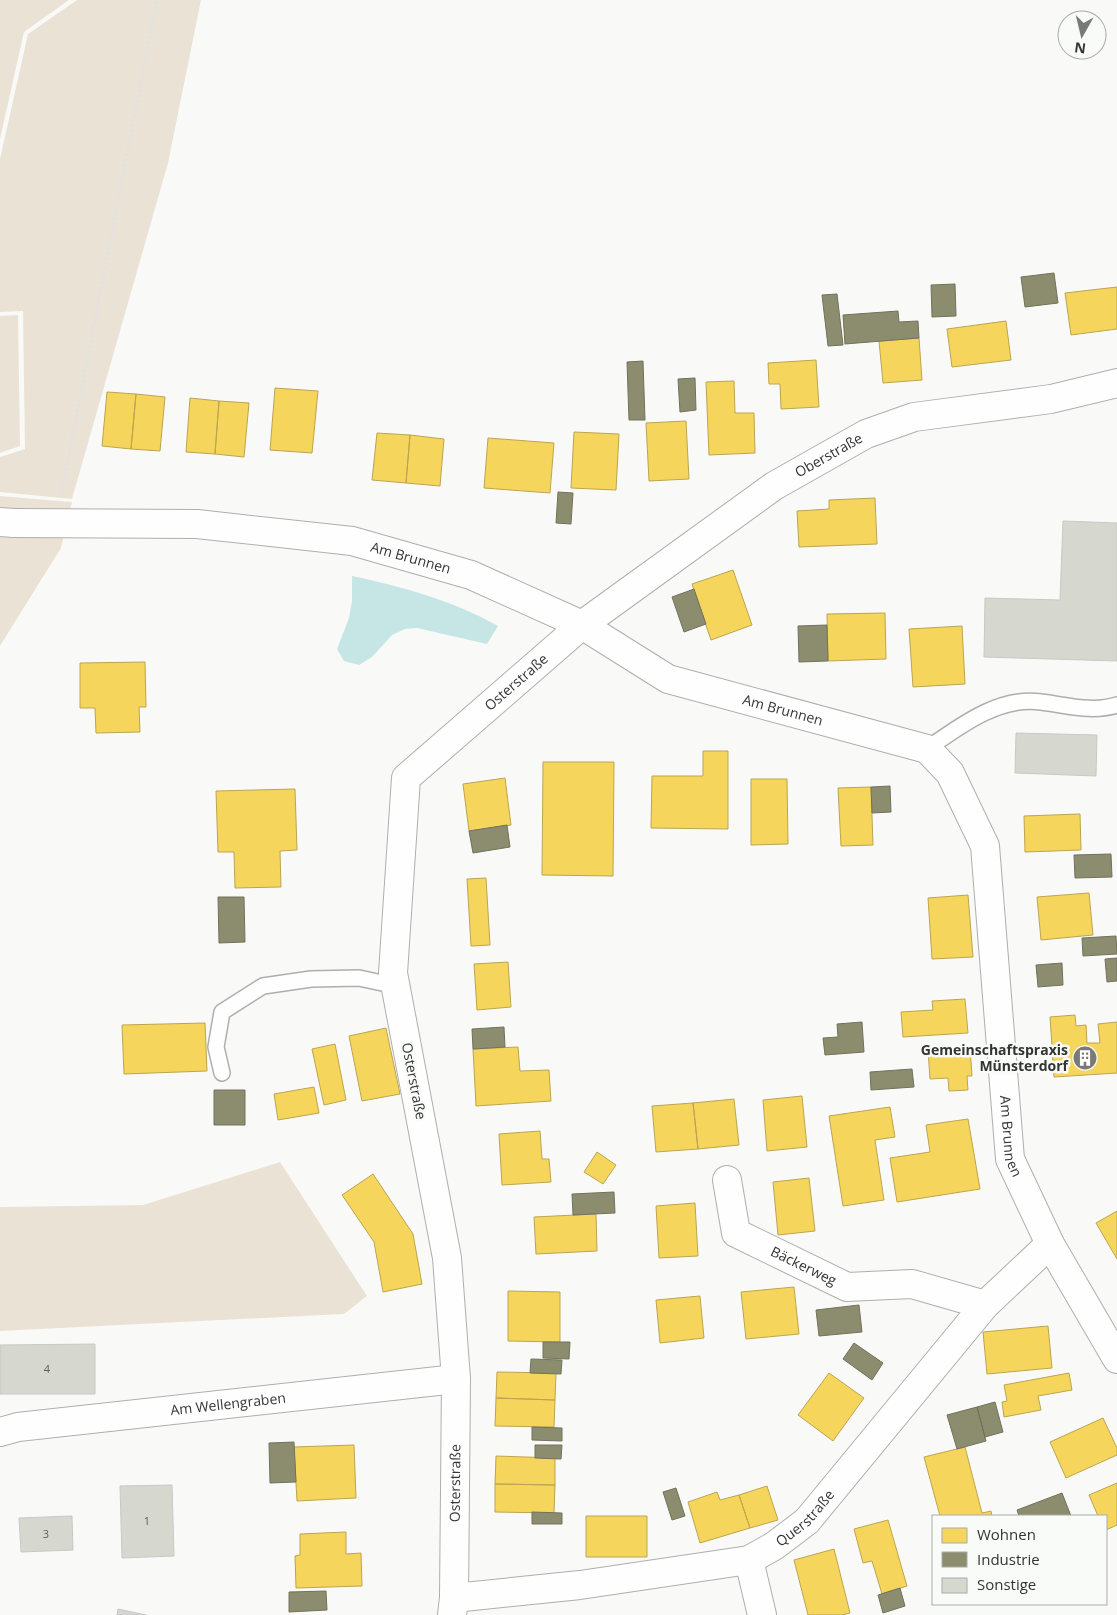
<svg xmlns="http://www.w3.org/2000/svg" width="1117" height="1615" font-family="'Open Sans',sans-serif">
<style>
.green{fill:#eae3d5}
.water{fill:#c6e6e6}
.homes{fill:#f6d55c;stroke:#bca550}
.industry{fill:#8c8c6e;stroke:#72725c}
.building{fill:#d6d7cf;stroke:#c8c8c6}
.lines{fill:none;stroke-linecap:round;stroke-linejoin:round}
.lane-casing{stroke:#aeafad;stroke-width:18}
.street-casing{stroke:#aeafad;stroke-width:30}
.secondary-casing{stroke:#aeafad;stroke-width:30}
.path{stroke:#e0e1e0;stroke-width:3;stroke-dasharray:2.5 2.5;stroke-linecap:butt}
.lane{stroke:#fefefe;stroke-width:15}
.street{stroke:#fefefe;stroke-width:28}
.secondary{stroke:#fefefe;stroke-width:28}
.labels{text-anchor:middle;stroke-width:5;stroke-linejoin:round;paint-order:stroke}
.number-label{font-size:11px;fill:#5c5e5a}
.street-label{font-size:14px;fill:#343533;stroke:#f8fbf7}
.poi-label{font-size:14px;font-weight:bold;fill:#343533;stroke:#f8fbf7;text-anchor:end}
</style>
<rect width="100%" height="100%" fill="#f9faf8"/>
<path class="green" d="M0,0H69L24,32L0,139Z
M77,0H201L168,163L72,499L0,492V457L25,449L23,311L0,312V159L28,34Z
M18,315L20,446L0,453V316Z
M0,496L72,502L61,548L0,646Z
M280,1162L367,1296L344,1314L0,1331V1207L143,1205Z"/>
<path class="water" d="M352,576C403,587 452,600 498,626L487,644L417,628L405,629L392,635L372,657L359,665L344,661L337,649L349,618L352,601Z"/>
<path class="homes" d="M1117,287V329L1071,335L1065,293Z
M1006,321L1011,360L952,367L947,329Z
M919,338L922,380L883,383L879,341Z
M816,360L819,407L781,409L780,384H769L768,363Z
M734,381L735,413H754L755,453L709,455L706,382Z
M275,388L318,391L312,453L270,450Z
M107,392L136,394L131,449L102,446Z
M136,394L165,397L160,451L131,449Z
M190,398L219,401L215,454L186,452Z
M219,401L249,403L244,457L215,454Z
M686,421L689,479L649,481L646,423Z
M574,432L619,434L616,490L571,488Z
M377,433L410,435L406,483L372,480Z
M410,435L444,439L440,486L406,483Z
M488,438L554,443L550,493L484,488Z
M875,498L877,544L799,547L797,511L829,509V500Z
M733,570L752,625L711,640L692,584Z
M885,613L886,659L828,661L827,614Z
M962,626L965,684L913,687L909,629Z
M145,662L146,707H139L140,732L96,733L95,708H80V663Z
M703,751H728V829L651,828L652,776H703Z
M543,762H614L613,876L542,875Z
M505,778L511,825L469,831L463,784Z
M751,779H787L788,844L751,845Z
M871,787L873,845L841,846L838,788Z
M295,789L297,850L280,851L281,887L235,888L234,852H218L216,791Z
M1080,814L1081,850L1025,852L1024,816Z
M486,878L490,945L471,946L467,879Z
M1089,893L1093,935L1041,940L1037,897Z
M968,895L973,957L932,959L928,898Z
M508,962L511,1007L477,1010L474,964Z
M965,999L968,1033L903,1037L901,1012L933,1010L932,1001Z
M1075,1015L1076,1026L1086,1025L1087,1043H1100L1098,1024L1117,1022V1073L1054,1077L1050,1017Z
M205,1023L207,1071L124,1074L122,1025Z
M386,1028L400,1094L362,1101L349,1036Z
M335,1044L346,1100L324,1105L312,1049Z
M518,1047L520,1071L549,1070L551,1101L476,1106L473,1049Z
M970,1047L972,1076H967L968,1090L949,1091L948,1078L930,1079L928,1050Z
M314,1087L319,1113L278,1120L274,1094Z
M802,1096L807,1147L767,1151L763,1100Z
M734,1099L739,1145L698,1149L693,1103Z
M693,1103L698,1149L656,1152L652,1106Z
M890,1107L895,1137L875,1140L884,1200L843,1206L829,1116Z
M968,1119L980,1189L897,1202L890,1158L930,1152L926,1125Z
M540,1131L542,1159H549L551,1182L502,1185L499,1134Z
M597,1152L616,1165L603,1184L584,1172Z
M373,1174L413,1234L422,1284L383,1292L374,1242L342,1195Z
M809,1178L815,1231L778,1235L773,1182Z
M695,1203L698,1256L659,1258L656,1206Z
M1117,1211V1259L1096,1223Z
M596,1214L597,1251L536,1254L534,1217Z
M794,1287L799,1334L746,1339L741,1292Z
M508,1291L560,1292V1342L508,1341Z
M700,1296L704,1338L660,1343L656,1300Z
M1048,1326L1052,1368L987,1374L983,1332Z
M497,1372L556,1373L555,1400L496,1398Z
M829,1373L864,1398L833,1441L798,1415Z
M1069,1373L1072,1390L1038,1396L1041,1410L1004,1417L1002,1402L1007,1401L1004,1385Z
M496,1398L555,1400L554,1427L495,1426Z
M1103,1418L1117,1448V1455L1066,1478L1050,1442Z
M354,1445L356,1498L297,1501L294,1447Z
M965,1447L982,1513L991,1511L992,1516H940L924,1457Z
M496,1456L555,1458V1485L495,1484Z
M1117,1483V1525L1106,1530V1516H1098L1089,1495Z
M495,1484L555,1485L554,1513L495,1512Z
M767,1486L778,1520L750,1528L739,1495Z
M717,1492L720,1500L739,1495L750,1528L700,1543L688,1502Z
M586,1516H647V1557H586Z
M888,1520L907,1586L882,1594L872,1561L863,1563L854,1529Z
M346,1532V1554L361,1553L362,1586L296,1588L295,1556L300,1555V1534Z
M834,1549L850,1613L842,1615H808L794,1560Z"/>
<path class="industry" d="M1054,273L1058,303L1025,307L1021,277Z
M955,284L956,316L932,317L931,285Z
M837,294L843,345L828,346L822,295Z
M898,311L899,322L918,321L919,338L845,344L843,315Z
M643,361L645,420H629L627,362Z
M695,378L696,410L680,412L678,379Z
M558,492L573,493L571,524L556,523Z
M694,589L706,624L684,632L672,597Z
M827,625L828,661L799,662L798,626Z
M890,786L891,812L872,813L871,787Z
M507,825L510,847L473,853L469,831Z
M1111,854L1112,877L1075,878L1074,855Z
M218,897H244L245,942L219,943Z
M1116,936L1117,954L1083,956L1082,938Z
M1117,958V981L1107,982L1105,959Z
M1062,963L1063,985L1038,987L1036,965Z
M862,1022L864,1052L825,1055L823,1038L838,1037L837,1024Z
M504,1027L505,1047L473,1049L472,1029Z
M912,1069L914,1087L871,1090L870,1072Z
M214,1090H245V1125H214Z
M614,1192L615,1213L573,1215L572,1194Z
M859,1305L862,1332L819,1336L816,1310Z
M543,1342H570L569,1359L543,1358Z
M854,1343L883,1363L872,1380L843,1359Z
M531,1359L562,1360L561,1374L530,1373Z
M995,1402L1003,1432L985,1437L977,1407Z
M977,1407L986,1441L957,1449L947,1415Z
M532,1427L562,1428V1441L532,1440Z
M294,1442L296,1482L270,1483L269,1443Z
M535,1445H562L561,1459L535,1458Z
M676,1488L685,1516L672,1520L663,1492Z
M1062,1493L1071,1516H1019L1017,1510Z
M532,1512L562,1513V1524H532Z
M900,1588L905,1606L883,1613L878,1595Z
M326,1591L327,1610L289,1612V1592Z"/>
<path class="building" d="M1063,521L1117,523V661L984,657L985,598L1060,600Z
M1016,733L1097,735L1096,776L1015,773Z
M95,1344V1394H0V1345Z
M172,1485L174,1556L122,1558L120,1486Z
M72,1516L73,1550L21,1552L19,1518Z
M118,1609L146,1615H117Z"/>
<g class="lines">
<defs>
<path id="lane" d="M927,749C960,726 999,696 1041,702C1067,705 1092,713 1117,705
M222,1073L216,1047L222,1012L263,986L311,979L359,978L396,986"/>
<g id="street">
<path id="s1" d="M14,523L197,524L352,541L471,575L582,625L668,679L927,749L950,773L985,846L1010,1159L1050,1244L1117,1359"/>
<path id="s2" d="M727,1180L736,1233L847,1287L912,1284L985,1305"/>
<path id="s3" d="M0,1432L18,1427L456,1379"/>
<path d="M749,1560L762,1615"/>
<path id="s4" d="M454,1598L580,1585L749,1560L774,1546L807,1521L985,1305L1050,1244"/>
<path id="s5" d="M452,1615L454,1598L456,1379L447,1258L393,973L406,778L582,625L774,486L866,434L914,417L1051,399L1117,383"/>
</g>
<path id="secondary" d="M0,522L14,523"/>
</defs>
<use href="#lane" class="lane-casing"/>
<use href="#street" class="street-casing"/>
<use href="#secondary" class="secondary-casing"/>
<path class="path" d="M61,495L157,0"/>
<use href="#lane" class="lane"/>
<use href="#street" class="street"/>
<use href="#secondary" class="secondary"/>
</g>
<defs>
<symbol id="building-disc" viewBox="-11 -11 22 22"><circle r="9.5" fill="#797a78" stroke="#f8fbf7"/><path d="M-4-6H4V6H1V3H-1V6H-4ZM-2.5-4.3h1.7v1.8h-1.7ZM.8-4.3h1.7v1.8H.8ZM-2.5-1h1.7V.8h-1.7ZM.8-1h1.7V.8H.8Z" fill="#fff"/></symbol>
</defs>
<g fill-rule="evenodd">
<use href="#building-disc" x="1071" y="1044" width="28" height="28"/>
</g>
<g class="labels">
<g class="number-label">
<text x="47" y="1373">4</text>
<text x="147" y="1525">1</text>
<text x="46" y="1538">3</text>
</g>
<g class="street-label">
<text dy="5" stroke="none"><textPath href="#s5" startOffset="1376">Oberstraße</textPath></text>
<text dy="5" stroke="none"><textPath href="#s1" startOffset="400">Am Brunnen</textPath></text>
<text dy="5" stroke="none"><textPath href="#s5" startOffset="989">Osterstraße</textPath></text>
<text dy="5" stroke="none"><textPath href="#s1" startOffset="805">Am Brunnen</textPath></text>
<text transform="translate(414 1081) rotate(79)" y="5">Osterstraße</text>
<text dy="5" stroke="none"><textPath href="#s1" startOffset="1360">Am Brunnen</textPath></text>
<text dy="5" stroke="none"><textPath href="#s2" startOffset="129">Bäckerweg</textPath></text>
<text dy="5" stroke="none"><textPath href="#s3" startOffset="230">Am Wellengraben</textPath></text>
<text dy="5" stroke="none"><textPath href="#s5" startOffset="132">Osterstraße</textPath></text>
<text dy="5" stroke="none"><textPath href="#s4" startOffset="368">Querstraße</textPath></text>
</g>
<g class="poi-label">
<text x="1068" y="1055">Gemeinschaftspraxis<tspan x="1068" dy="16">Münsterdorf</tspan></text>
</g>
</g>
<rect x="932" y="1515" width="175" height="90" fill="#f8fbf7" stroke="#aaaca9"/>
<rect x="942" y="1528" width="25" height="15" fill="#f6d55c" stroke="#aaaca9"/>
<text x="977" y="1540" font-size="15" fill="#343533">Wohnen</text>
<rect x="942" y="1552" width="25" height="15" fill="#8c8c6e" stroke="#aaaca9"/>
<text x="977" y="1565" font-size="15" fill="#343533">Industrie</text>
<rect x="942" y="1578" width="25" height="15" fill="#d6d7cf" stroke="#aaaca9"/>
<text x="977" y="1590" font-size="15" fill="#343533">Sonstige</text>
<g transform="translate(1082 35) rotate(188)"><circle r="24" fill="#f8fbf7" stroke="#aaaca9"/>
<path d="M0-4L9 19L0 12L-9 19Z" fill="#797a78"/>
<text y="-8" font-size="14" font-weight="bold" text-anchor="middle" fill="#343533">N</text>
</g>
</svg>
